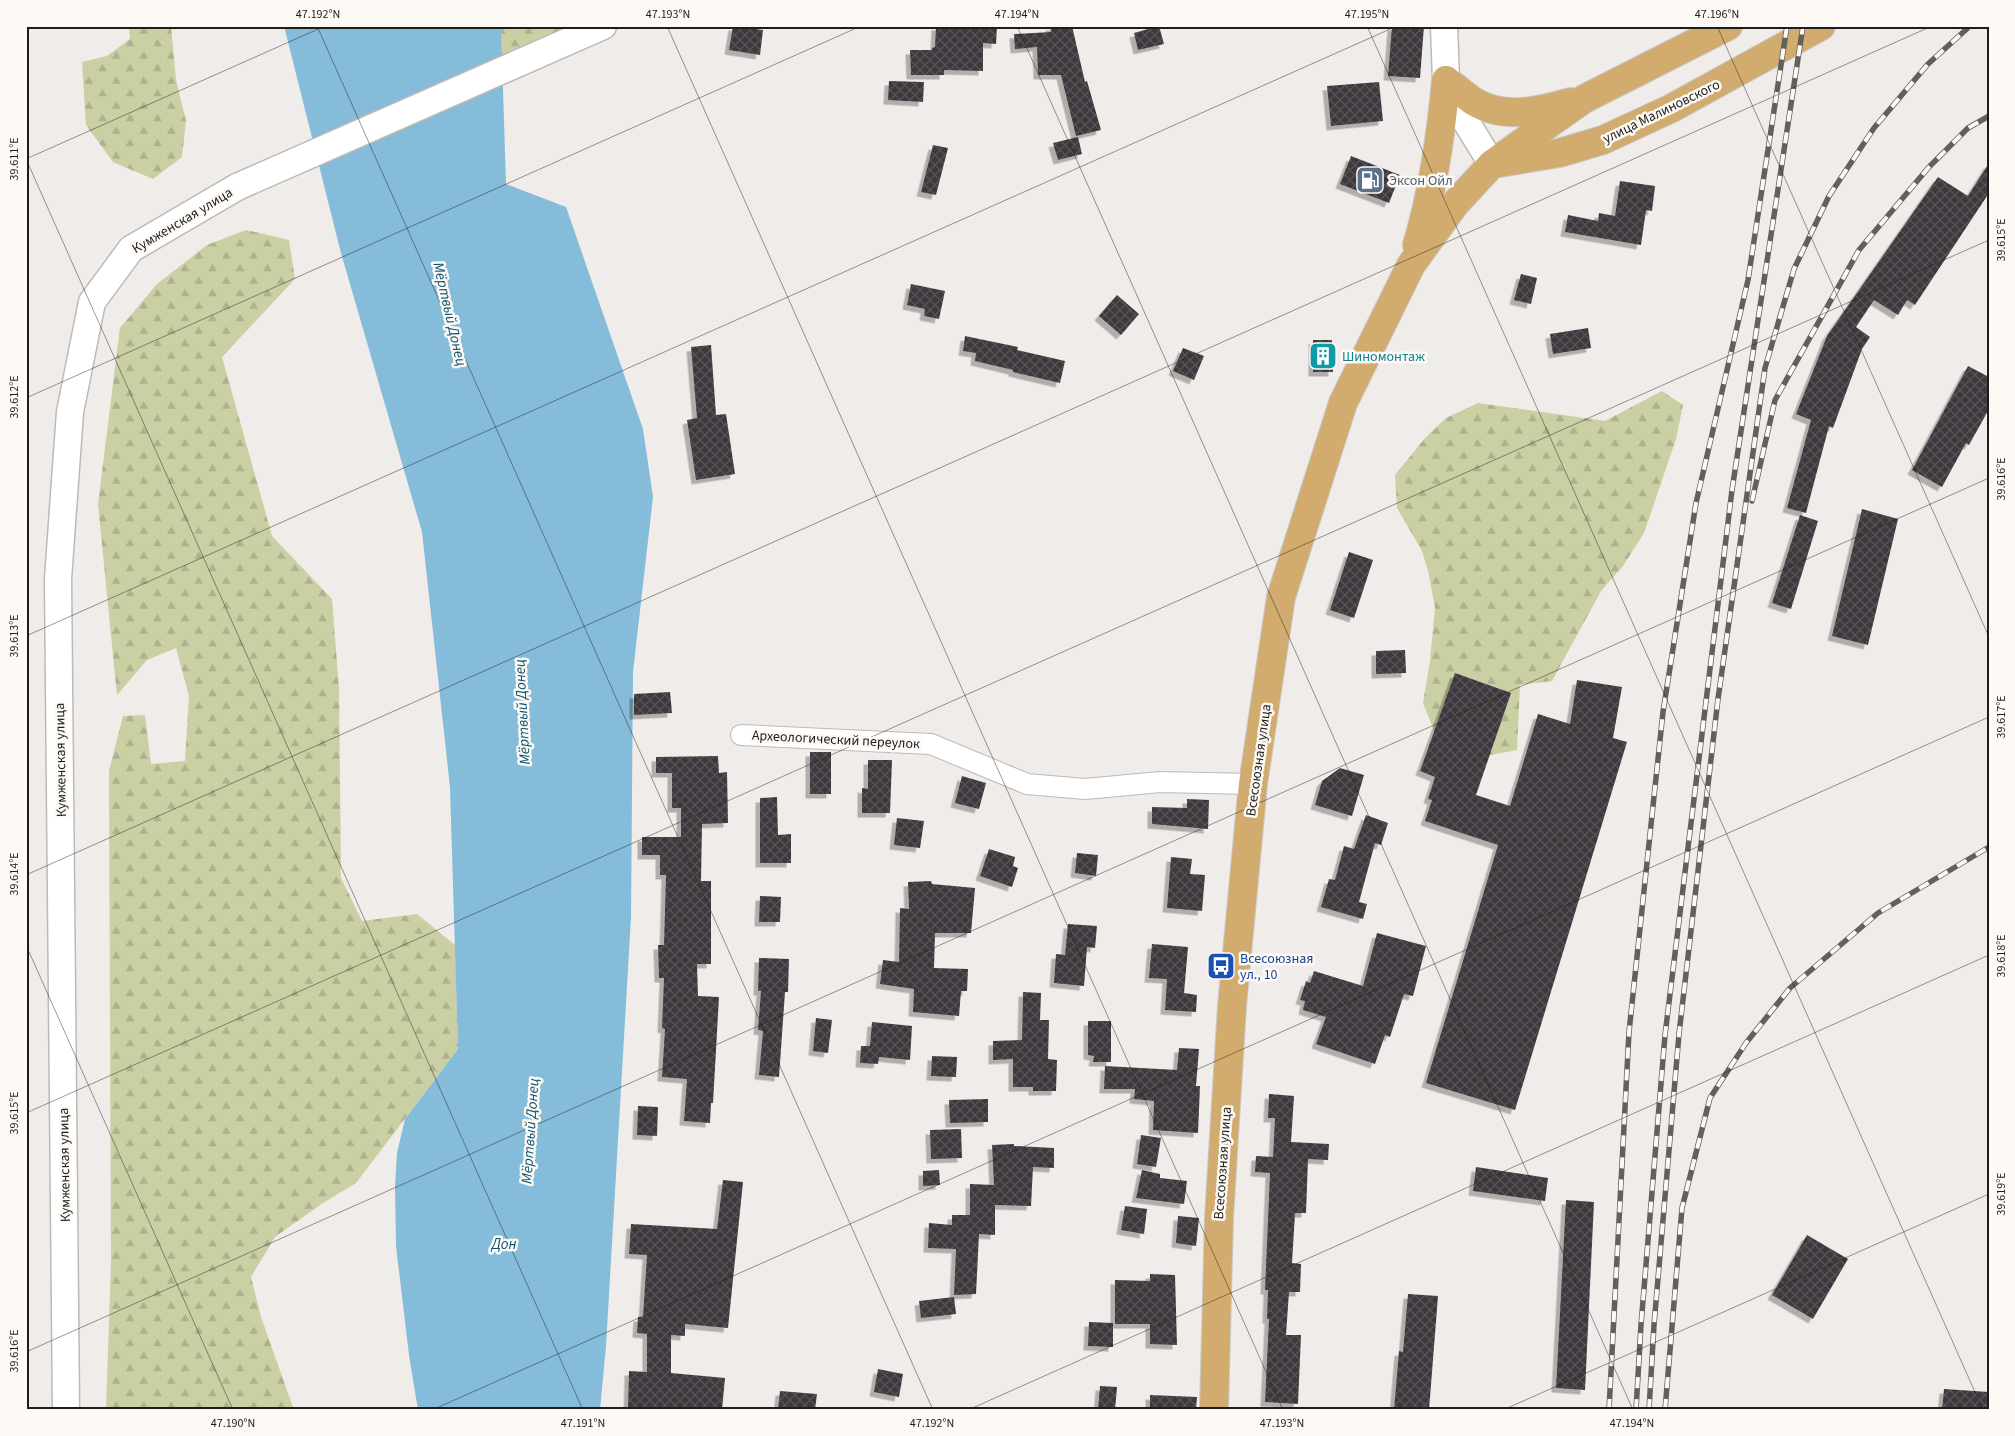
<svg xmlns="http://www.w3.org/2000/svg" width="2015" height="1436" font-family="'Source Sans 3',sans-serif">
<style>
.forest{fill:url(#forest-firs)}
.water{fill:#84bcd9}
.building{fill:url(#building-cross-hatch);filter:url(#shadow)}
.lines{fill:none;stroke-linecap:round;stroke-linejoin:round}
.minor-casing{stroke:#bdbab6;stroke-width:22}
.tertiary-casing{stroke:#bdbab6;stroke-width:29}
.trunk-casing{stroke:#c9c9c8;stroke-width:30}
.minor{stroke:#fff;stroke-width:20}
.tertiary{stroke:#fff;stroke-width:26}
.trunk{stroke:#d2ac6e;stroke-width:28}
.rail-casing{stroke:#62605d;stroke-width:5.5}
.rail{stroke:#fdfaf6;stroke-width:4;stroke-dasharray:11;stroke-linecap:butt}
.ticks{fill:none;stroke:#1e1d1b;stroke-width:1;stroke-opacity:0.45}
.labels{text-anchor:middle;stroke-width:5;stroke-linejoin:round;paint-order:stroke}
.street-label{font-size:14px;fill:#1e1d1b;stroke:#fdfaf6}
.service-label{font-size:14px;fill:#4e5e75;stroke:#fdfaf6;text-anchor:start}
.culture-label{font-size:14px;fill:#0d838f;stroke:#fdfaf6;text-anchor:start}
.transit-label{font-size:14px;fill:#164399;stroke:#fdfaf6;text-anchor:start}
.water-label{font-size:15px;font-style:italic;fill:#0a5471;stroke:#fdfaf6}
.neatline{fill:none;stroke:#1e1d1b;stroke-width:2}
.ticks-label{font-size:12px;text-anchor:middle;fill:#1e1d1b}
</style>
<defs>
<pattern id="forest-firs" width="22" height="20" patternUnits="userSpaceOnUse" patternTransform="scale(1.25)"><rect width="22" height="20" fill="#cacfa4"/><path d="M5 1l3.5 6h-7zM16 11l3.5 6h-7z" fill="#adb18d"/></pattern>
<pattern id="building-cross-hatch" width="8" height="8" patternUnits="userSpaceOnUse" patternTransform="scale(1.25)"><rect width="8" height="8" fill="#3d393c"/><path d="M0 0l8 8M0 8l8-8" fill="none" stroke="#565355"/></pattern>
<filter id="shadow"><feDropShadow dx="-4.5" dy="4.5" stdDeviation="0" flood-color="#0004"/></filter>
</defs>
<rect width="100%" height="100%" fill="#f0ece9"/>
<path class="forest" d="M129,26H171L176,80L186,121L182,157L153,179L113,162L86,125L82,62L107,56L130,39Z
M501,26H603L502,70Z
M246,230L289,240L295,279L222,357L272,536L332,599L339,689L341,878L362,921L417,914L455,945L458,1049L356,1183L323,1203L275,1237L251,1277L261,1317L294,1410H106L111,1263L109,771L123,716L145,715L151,764L185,761L189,696L176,648L147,660L117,695L98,504L120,328L157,284L207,245Z
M1662,391L1683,405L1676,439L1644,533L1623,566L1601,591L1552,681L1520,685L1517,750L1447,763L1423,703L1430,661L1435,607L1428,571L1422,551L1397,508L1395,475L1426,437L1446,418L1478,403L1605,421Z"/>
<path class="water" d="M284,26H501L506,184L566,207L643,429L653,497L633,672L631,917L606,1346L600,1410H418L409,1355L396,1246L395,1186L397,1153L405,1119L458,1049L450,787L422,532L341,253Z"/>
<path class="building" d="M733,26L763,30L760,55L729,50Z
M936,26H997L996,44L983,43V71L944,70V75H911L910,50H932V48L935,47Z
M1050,26H1072L1085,82L1087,81L1101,130L1076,136L1061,75H1038L1037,47L1015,49L1014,34L1051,32Z
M1159,26L1164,44L1138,50L1134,33Z
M1392,26H1424L1420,78L1388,76Z
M889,81L924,82L923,102L888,100Z
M1379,82L1383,121L1331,126L1327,86Z
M1078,137L1082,154L1058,160L1053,143Z
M933,145L948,148L936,195L921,192Z
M1351,156L1400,175L1389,203L1340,184Z
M1989,163V193L1915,305L1907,300L1898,315L1874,300L1856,327L1870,337L1862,349L1833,428L1829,426L1806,513L1787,508L1811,420L1796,414L1827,336L1938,177L1968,196Z
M1620,181L1655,186L1652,211L1646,210L1641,245L1565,232L1568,215L1598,221L1599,213L1615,216Z
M1521,274L1537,278L1531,304L1514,300Z
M911,284L945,291L939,319L924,316L925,309L907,305Z
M1117,295L1139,314L1121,335L1099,316Z
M1588,328L1591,348L1553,354L1550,334Z
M965,336L1018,347L1017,350L1065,361L1060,383L1013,372V370L975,361L976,353L963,351Z
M1313,340H1332L1333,372H1313Z
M711,345L716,415L726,414L735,474L696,480L687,420L697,418L691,347Z
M1183,348L1204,356L1194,380L1173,371Z
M1968,366L1989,377V409L1969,445L1966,443L1942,487L1912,470Z
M1862,509L1898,519L1868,645L1832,636Z
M1800,515L1818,521L1791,609L1772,603Z
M1349,552L1373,560L1354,618L1330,610Z
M1405,650L1406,673L1376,674V651Z
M1455,673L1511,693L1476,795L1510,806L1538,714L1570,724L1577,680L1622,687L1613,738L1627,742L1515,1110L1426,1083L1498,845L1425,821L1432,800L1428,799L1435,777L1420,771Z
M670,692L672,713L634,715V694Z
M810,752H831V794H810Z
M718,756L719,773L727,772L728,823L702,824L701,881H711V964H697L698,996L719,997L713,1103H711L710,1123L684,1121L687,1079L662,1077L665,1029L662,1028L664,978H659L658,945H664L666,875H660V855H642V837H681V808H672V773H656V757Z
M868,760H892L890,813H862V788L868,789Z
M1340,768L1364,775L1352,816L1315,805L1322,781Z
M962,776L986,783L979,809L955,803Z
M777,797L778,835L791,834V863H760V798Z
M1187,799L1209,800L1208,829L1152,824V807L1187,808Z
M1366,815L1388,823L1381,845L1375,843L1359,902L1367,904L1363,919L1321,907L1329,879L1335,880L1344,846L1354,849Z
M897,818L924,821L920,848L894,845Z
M989,849L1015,857L1013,866L1018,868L1012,887L980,876Z
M1077,853L1098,855L1096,876L1075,873Z
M1171,857L1192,859L1190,874L1205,875L1202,911L1167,908Z
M931,881L932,884L975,888L971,933H935L934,968L968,969L967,991H961L959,1016L913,1012L914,989L880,984L883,960L899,962L900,908L909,909L908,882Z
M760,896L781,897L780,922H759Z
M1068,924L1097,926L1095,948L1087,947L1084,986L1054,983L1056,954L1065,955Z
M1377,933L1426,946L1413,996L1404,994L1390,1037L1385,1035L1375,1064L1316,1044L1326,1017L1303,1010L1305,1001L1300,1000L1306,981L1310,983L1314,971L1363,986Z
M1152,944L1188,947L1184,993L1197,995L1196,1012L1165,1010L1167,979L1149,978Z
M759,958L789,959L788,992H785L779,1077L759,1075L763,1031L758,1030L761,991H758Z
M1023,992L1041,993L1040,1020H1049L1048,1059L1057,1060L1056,1091H1033V1087H1013V1059L993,1060V1041L1022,1040Z
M816,1018L832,1020L828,1053L813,1051Z
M1088,1021H1111V1062H1093L1094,1056L1088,1055Z
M872,1022L912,1026L910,1060L879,1057L878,1064L860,1063L861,1046H870Z
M1179,1048L1199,1049L1196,1086H1200L1198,1133L1153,1130L1154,1101L1134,1099L1135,1089H1104L1105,1066L1177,1070Z
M932,1056L957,1057L956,1077L931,1076Z
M1269,1094L1294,1096L1291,1142L1329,1144L1328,1160L1308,1159L1306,1213H1295L1292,1263L1301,1264L1300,1292H1289L1286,1335H1301L1298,1404L1265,1402L1269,1319H1267L1268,1290H1265L1270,1173L1255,1172L1256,1156L1273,1157L1275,1118H1268Z
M988,1099V1122L950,1123L949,1100Z
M638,1106L658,1107L657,1136L637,1135Z
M961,1129L962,1158L931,1159L930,1130Z
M1141,1135L1161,1138L1156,1167L1137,1164Z
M1014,1144V1146L1054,1148V1168L1033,1167L1031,1206L995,1205V1235L979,1234L976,1294L954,1295L956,1249L928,1248L929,1223L952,1225V1215H970V1184L994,1185L992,1145Z
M1476,1167L1548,1178L1545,1201L1473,1191Z
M939,1170L940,1185L923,1186V1171Z
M1142,1170L1160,1174V1178L1187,1181L1184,1204L1136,1198Z
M723,1180L743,1182L728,1328L685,1324V1336L671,1335V1373L725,1378L722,1410H628L629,1371L647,1372V1334L637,1333L638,1317H643L647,1255L629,1254L631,1224L717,1229Z
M1566,1200L1594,1202L1585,1390L1556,1388Z
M1125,1206L1147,1209L1144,1234L1121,1230Z
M1178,1216L1199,1218L1196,1246L1176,1243Z
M1807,1235L1848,1259L1813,1319L1772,1295Z
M1150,1274L1175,1275L1177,1345L1150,1344V1324H1115V1280L1150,1281Z
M1408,1294L1438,1296L1429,1410H1394L1399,1351L1403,1352Z
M954,1297L956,1314L921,1318L919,1301Z
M1089,1322L1113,1323V1347L1088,1346Z
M878,1369L903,1374L899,1397L874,1392Z
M1100,1386L1117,1387L1115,1410H1098Z
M1944,1389L1989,1392V1410H1942Z
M780,1391L817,1394L815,1410H778Z
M1150,1395L1197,1397L1196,1410H1150Z"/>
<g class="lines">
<defs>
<path id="minor" d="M741,735L931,744L1027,784L1085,789L1160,782L1253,784"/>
<path id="tertiary" d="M1444,26L1446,80L1462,115L1492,164
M66,1410L58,579L70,412L92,302L131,249L237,187L603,26"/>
<path id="trunk" d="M1446,80C1455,87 1464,95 1473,101C1504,120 1538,111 1571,102
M1499,163L1559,153L1603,140L1672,108L1821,26
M1417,245C1433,191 1441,136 1446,80
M1214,1410L1219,1218L1232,1006L1253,784L1281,597L1343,403L1411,265L1455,204L1492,164L1584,99L1728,26"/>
</defs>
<use href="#minor" class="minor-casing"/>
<use href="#tertiary" class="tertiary-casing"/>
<use href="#trunk" class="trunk-casing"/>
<use href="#minor" class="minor"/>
<use href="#tertiary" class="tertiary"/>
<use href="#trunk" class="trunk"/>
<defs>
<path id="rail" d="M1752,501L1775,400L1859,250L1929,167L1968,128L1989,116
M1609,1410L1629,1032L1663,712L1696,503L1748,280L1787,26
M1636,1410L1641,1325L1665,1035L1732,490L1803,26
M1649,1410L1654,1325L1679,1034L1718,699L1765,368L1794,269L1829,196L1874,128L1928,64L1970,26
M1665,1410L1682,1208L1710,1098L1746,1043L1790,988L1878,913L1989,847"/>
</defs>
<use href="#rail" class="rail-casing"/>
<use href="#rail" class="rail"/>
</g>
<path class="ticks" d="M317,26L933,1410M667,26L1283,1410M1017,26L1633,1410M1367,26L1983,1410M1717,26L1989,637M26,159L325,26M26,159L583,1410M26,398L861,26M26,636L1397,26M26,875L1932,26M26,945L233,1410M26,1113L1989,240M26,1352L1989,478M432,1410L1989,717M968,1410L1989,955M1503,1410L1989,1194"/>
<defs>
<symbol id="fuel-square" viewBox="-11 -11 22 22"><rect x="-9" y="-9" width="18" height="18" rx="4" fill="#5c6f8a" stroke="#fdfaf6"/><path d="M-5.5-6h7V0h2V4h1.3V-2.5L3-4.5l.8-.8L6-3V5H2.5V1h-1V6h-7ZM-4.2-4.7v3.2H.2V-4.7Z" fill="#fff"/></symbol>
<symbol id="building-square" viewBox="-11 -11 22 22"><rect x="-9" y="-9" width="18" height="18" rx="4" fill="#0f9aa8" stroke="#fdfaf6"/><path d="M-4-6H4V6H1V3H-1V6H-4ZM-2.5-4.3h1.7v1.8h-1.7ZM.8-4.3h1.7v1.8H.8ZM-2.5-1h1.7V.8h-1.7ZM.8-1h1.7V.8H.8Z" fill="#fff"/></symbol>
<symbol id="bus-square" viewBox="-11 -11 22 22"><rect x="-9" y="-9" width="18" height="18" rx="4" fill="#1a4fb4" stroke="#fdfaf6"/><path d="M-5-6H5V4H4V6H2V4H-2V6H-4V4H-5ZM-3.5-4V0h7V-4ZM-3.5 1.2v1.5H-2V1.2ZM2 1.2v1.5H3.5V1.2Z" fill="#fff"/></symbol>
</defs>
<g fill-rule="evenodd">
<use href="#fuel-square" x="1354" y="164" width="32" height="32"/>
<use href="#building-square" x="1307" y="340" width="32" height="32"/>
<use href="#bus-square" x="1205" y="950" width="32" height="32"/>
</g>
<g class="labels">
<g class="street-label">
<text transform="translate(1661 111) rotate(-26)" y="5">улица Малиновского</text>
<text transform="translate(182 220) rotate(-31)" y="5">Кумженская улица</text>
<text transform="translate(836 739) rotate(3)" y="5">Археологический переулок</text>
<text transform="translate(60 760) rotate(-91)" y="5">Кумженская улица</text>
<text transform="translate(1258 760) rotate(-82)" y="5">Всесоюзная улица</text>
<text transform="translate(1222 1163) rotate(-86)" y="5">Всесоюзная улица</text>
<text transform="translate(64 1165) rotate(-91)" y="5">Кумженская улица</text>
</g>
<g class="service-label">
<text x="1389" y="185">Эксон Ойл</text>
</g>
<g class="culture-label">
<text x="1342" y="361">Шиномонтаж</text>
</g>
<g class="transit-label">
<text x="1240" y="963">Всесоюзная<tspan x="1240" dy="16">ул., 10</tspan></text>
</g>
<g class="water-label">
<text transform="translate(450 314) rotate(77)" y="5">Мёртвый Донец</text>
<text transform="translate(522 712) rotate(-93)" y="5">Мёртвый Донец</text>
<text transform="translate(530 1131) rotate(-86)" y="5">Мёртвый Донец</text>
<text x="504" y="1249">Дон</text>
</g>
</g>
<rect width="2015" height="1436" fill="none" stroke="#fdfaf6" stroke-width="55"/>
<rect x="28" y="28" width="1960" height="1380" class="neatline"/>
<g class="ticks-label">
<text x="318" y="18">47.192°N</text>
<text x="668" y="18">47.193°N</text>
<text x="1017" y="18">47.194°N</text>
<text x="1367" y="18">47.195°N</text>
<text x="1717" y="18">47.196°N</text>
<text transform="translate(14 159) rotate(-90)" y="4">39.611°E</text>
<text transform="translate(2001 240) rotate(-90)" y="4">39.615°E</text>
<text transform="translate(14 397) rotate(-90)" y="4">39.612°E</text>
<text transform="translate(2001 479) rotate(-90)" y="4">39.616°E</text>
<text transform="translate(14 636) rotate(-90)" y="4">39.613°E</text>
<text transform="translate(2001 717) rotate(-90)" y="4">39.617°E</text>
<text transform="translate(14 874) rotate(-90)" y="4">39.614°E</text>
<text transform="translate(2001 956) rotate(-90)" y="4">39.618°E</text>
<text transform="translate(14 1113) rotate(-90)" y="4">39.615°E</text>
<text transform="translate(2001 1194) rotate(-90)" y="4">39.619°E</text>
<text transform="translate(14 1351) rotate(-90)" y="4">39.616°E</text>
<text x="233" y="1427">47.190°N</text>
<text x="583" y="1427">47.191°N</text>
<text x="932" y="1427">47.192°N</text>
<text x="1282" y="1427">47.193°N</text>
<text x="1632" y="1427">47.194°N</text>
</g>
</svg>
